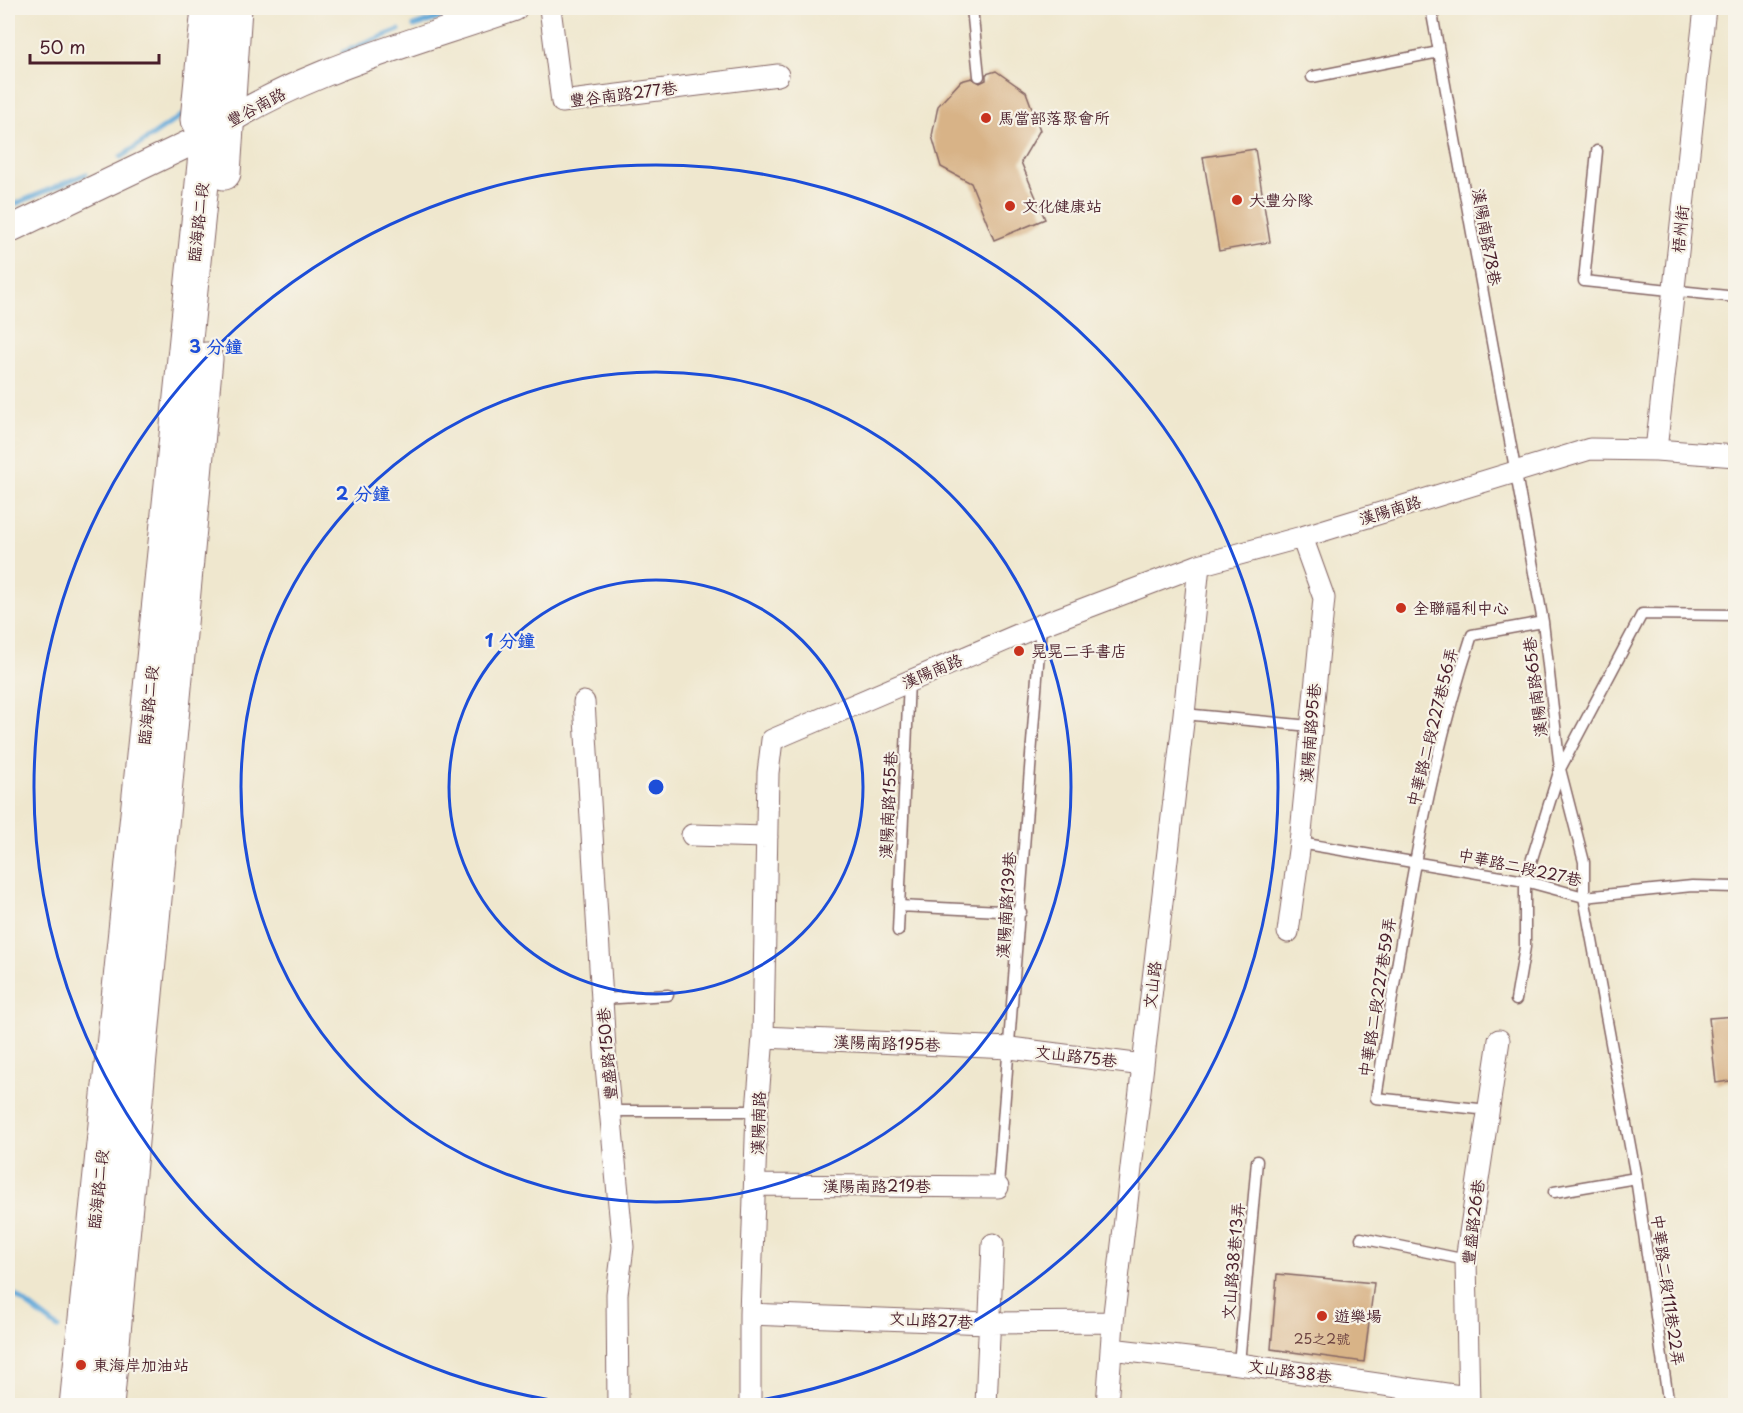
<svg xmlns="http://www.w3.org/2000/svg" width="1743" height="1413" font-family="'Playpen Sans','LXGW WenKai TC',sans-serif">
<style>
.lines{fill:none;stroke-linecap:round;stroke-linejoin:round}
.stream{stroke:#63a9d9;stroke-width:5}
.building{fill:#d8b387}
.service-casing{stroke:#846564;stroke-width:13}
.minor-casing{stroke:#846564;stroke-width:23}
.tertiary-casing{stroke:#846564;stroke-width:28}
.primary-casing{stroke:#846564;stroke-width:35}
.service{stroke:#fff;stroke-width:10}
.minor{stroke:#fff;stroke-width:21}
.tertiary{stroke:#fff;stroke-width:26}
.primary{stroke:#fff;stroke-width:33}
.ring{fill:none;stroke:#1d4ed8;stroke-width:3}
.poi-dot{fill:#c8321e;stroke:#f7f3e8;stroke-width:2}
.labels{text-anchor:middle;stroke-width:4.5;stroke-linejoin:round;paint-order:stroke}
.number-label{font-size:14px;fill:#6e4442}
.street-label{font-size:16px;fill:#4a1f2b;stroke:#f7f3e8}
.poi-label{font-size:16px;fill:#4a1f2b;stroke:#f7f3e8;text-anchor:start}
.centre{fill:#1d4ed8;stroke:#f7f3e8;stroke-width:3}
.ring-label{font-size:18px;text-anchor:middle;font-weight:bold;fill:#1d4ed8;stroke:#f7f3e8;stroke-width:4.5;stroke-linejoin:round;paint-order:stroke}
</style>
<rect width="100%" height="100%" fill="#f7f3e8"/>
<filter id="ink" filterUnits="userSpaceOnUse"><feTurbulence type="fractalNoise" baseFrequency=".0167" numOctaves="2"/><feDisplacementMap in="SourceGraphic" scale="12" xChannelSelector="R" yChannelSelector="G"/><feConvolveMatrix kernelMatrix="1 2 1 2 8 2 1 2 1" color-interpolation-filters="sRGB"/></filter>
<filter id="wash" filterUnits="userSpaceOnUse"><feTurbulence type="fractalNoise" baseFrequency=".008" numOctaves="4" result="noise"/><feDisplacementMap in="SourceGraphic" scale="24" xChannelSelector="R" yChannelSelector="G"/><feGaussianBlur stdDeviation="1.35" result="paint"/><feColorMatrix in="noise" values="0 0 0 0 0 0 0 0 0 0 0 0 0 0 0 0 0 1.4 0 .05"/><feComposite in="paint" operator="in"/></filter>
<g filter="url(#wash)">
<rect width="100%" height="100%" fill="#efe7ce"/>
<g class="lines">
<path class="stream" d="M414,26L471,8
M343,52L399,30
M121,157L181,116
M8,207L86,174
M8,1290L58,1328"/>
</g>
<g id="blocks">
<path class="building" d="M996,71L1026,92L1040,130L1021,162L1045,219L994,240L971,183L941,167L932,136L938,106L961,81L972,78L980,83L986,80V74Z
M1255,149L1270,242L1219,251L1203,157Z
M1736,1016V1080L1716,1083L1709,1018Z
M1277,1274L1374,1283L1364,1362L1271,1349Z"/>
</g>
</g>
<g filter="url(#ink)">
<use href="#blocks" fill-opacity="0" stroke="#846564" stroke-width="1.5"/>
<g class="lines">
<defs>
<path id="service" d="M972,8L979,76
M1431,8L1543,622L1560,769L1584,862V897L1636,1178L1669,1406
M1312,77L1439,52
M1597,151L1584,281L1736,297
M1184,714L1310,726
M1300,843L1525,881L1584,897L1692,886L1736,887
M899,906L1021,912
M898,931L909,681
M602,999L668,995
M1516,1000L1525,947V881L1560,769L1642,614L1736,615
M1488,1110L1376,1098C1401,943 1422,785 1472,635L1543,622
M612,1111H757
M998,1187L1041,625
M1554,1192L1636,1178
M1361,1238L1466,1260
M1239,1364L1257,1161"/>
<path id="minor" d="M550,8L562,102L778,75
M1656,450L1705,8
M584,702L606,1066L623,1247L617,1294L618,1406
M692,835L767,837
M1288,932L1300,843L1324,598L1302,537
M763,1037L1010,1048L1143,1065
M756,1185L998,1187
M750,1314L988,1323L1113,1322
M1111,1349L1239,1364L1467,1397
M750,1406V1314L757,1111L763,1037L768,773L772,740L1041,625L1199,565L1302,537L1590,449L1656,450L1736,456
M986,1406L993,1244
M1107,1406L1113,1322L1184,714L1199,565
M1469,1406L1466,1260L1499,1040"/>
<path id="tertiary" d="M8,230L207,135C298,72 410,44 514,8"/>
<path id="primary" d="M224,173L235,8
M76,1406L207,135L197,120L208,8
M107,1406L206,359"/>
</defs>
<use href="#service" class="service-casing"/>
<use href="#minor" class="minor-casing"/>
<use href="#tertiary" class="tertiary-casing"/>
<use href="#primary" class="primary-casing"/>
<use href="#service" class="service"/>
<use href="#minor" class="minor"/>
<use href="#tertiary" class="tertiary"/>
<use href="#primary" class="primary"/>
</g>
</g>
<g class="ring">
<circle cx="656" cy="787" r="207"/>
<circle cx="656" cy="787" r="415"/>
<path d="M586 1405A622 622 0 1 1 726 1405"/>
</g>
<g class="poi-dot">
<circle cx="986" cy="118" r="6"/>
<circle cx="1237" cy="200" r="6"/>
<circle cx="1010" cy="206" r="6"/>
<circle cx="1401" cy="608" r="6"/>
<circle cx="1019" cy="651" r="6"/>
<circle cx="1322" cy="1316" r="6"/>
<circle cx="81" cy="1365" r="6"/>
</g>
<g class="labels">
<g class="number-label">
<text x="1322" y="1344">25之2號</text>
</g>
<g class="street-label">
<text transform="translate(623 94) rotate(-7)" y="6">豐谷南路277巷</text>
<text transform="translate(256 107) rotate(-28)" y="6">豐谷南路</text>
<text transform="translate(198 222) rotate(-84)" y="6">臨海路二段</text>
<text transform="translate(1680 229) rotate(-84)" y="6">梧州街</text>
<text transform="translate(1487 237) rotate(80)" y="6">漢陽南路78巷</text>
<text transform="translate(1390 510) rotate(-17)" y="6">漢陽南路</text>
<text transform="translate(932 671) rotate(-23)" y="6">漢陽南路</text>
<text transform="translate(1535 687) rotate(-97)" y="6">漢陽南路65巷</text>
<text transform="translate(148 705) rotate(-84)" y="6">臨海路二段</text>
<text transform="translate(1432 727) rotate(-76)" y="6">中華路二段227巷56弄</text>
<text transform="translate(1310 733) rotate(-85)" y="6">漢陽南路95巷</text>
<text transform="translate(888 805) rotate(-87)" y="6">漢陽南路155巷</text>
<text transform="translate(1520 867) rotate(12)" y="6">中華路二段227巷</text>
<text transform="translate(1006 905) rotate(-86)" y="6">漢陽南路139巷</text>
<text transform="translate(1152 985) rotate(-83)" y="6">文山路</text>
<text transform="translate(1377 997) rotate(-81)" y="6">中華路二段227巷59弄</text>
<text transform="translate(887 1043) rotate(2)" y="6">漢陽南路195巷</text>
<text transform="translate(607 1054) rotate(-95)" y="6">豐盛路150巷</text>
<text transform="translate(1076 1056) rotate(7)" y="6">文山路75巷</text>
<text transform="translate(758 1123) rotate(-88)" y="6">漢陽南路</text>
<text x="877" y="1192">漢陽南路219巷</text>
<text transform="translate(98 1189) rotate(-84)" y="6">臨海路二段</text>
<text transform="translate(1473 1222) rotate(-83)" y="6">豐盛路26巷</text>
<text transform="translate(1233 1261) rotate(-85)" y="6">文山路38巷13弄</text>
<text transform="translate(1668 1290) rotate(82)" y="6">中華路二段111巷22弄</text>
<text transform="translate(931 1320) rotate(3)" y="6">文山路27巷</text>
<text transform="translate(1290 1371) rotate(8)" y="6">文山路38巷</text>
</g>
<g class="poi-label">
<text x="998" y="124">馬當部落聚會所</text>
<text x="1249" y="206">大豐分隊</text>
<text x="1022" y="212">文化健康站</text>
<text x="1413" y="614">全聯福利中心</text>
<text x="1031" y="657">晃晃二手書店</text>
<text x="1334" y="1322">遊樂場</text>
<text x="93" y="1371">東海岸加油站</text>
</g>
</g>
<circle cx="656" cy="787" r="9" class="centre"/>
<g class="ring-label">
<text x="216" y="353">3 分鐘</text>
<text x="363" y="500">2 分鐘</text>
<text x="510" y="647">1 分鐘</text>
</g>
<rect width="1743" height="1413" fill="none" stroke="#f7f3e8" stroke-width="30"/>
<path d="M30 54v9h129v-9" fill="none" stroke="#4a1f2b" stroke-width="3"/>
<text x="39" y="54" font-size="18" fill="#4a1f2b" stroke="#f7f3e8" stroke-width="4.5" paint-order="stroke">50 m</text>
</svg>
